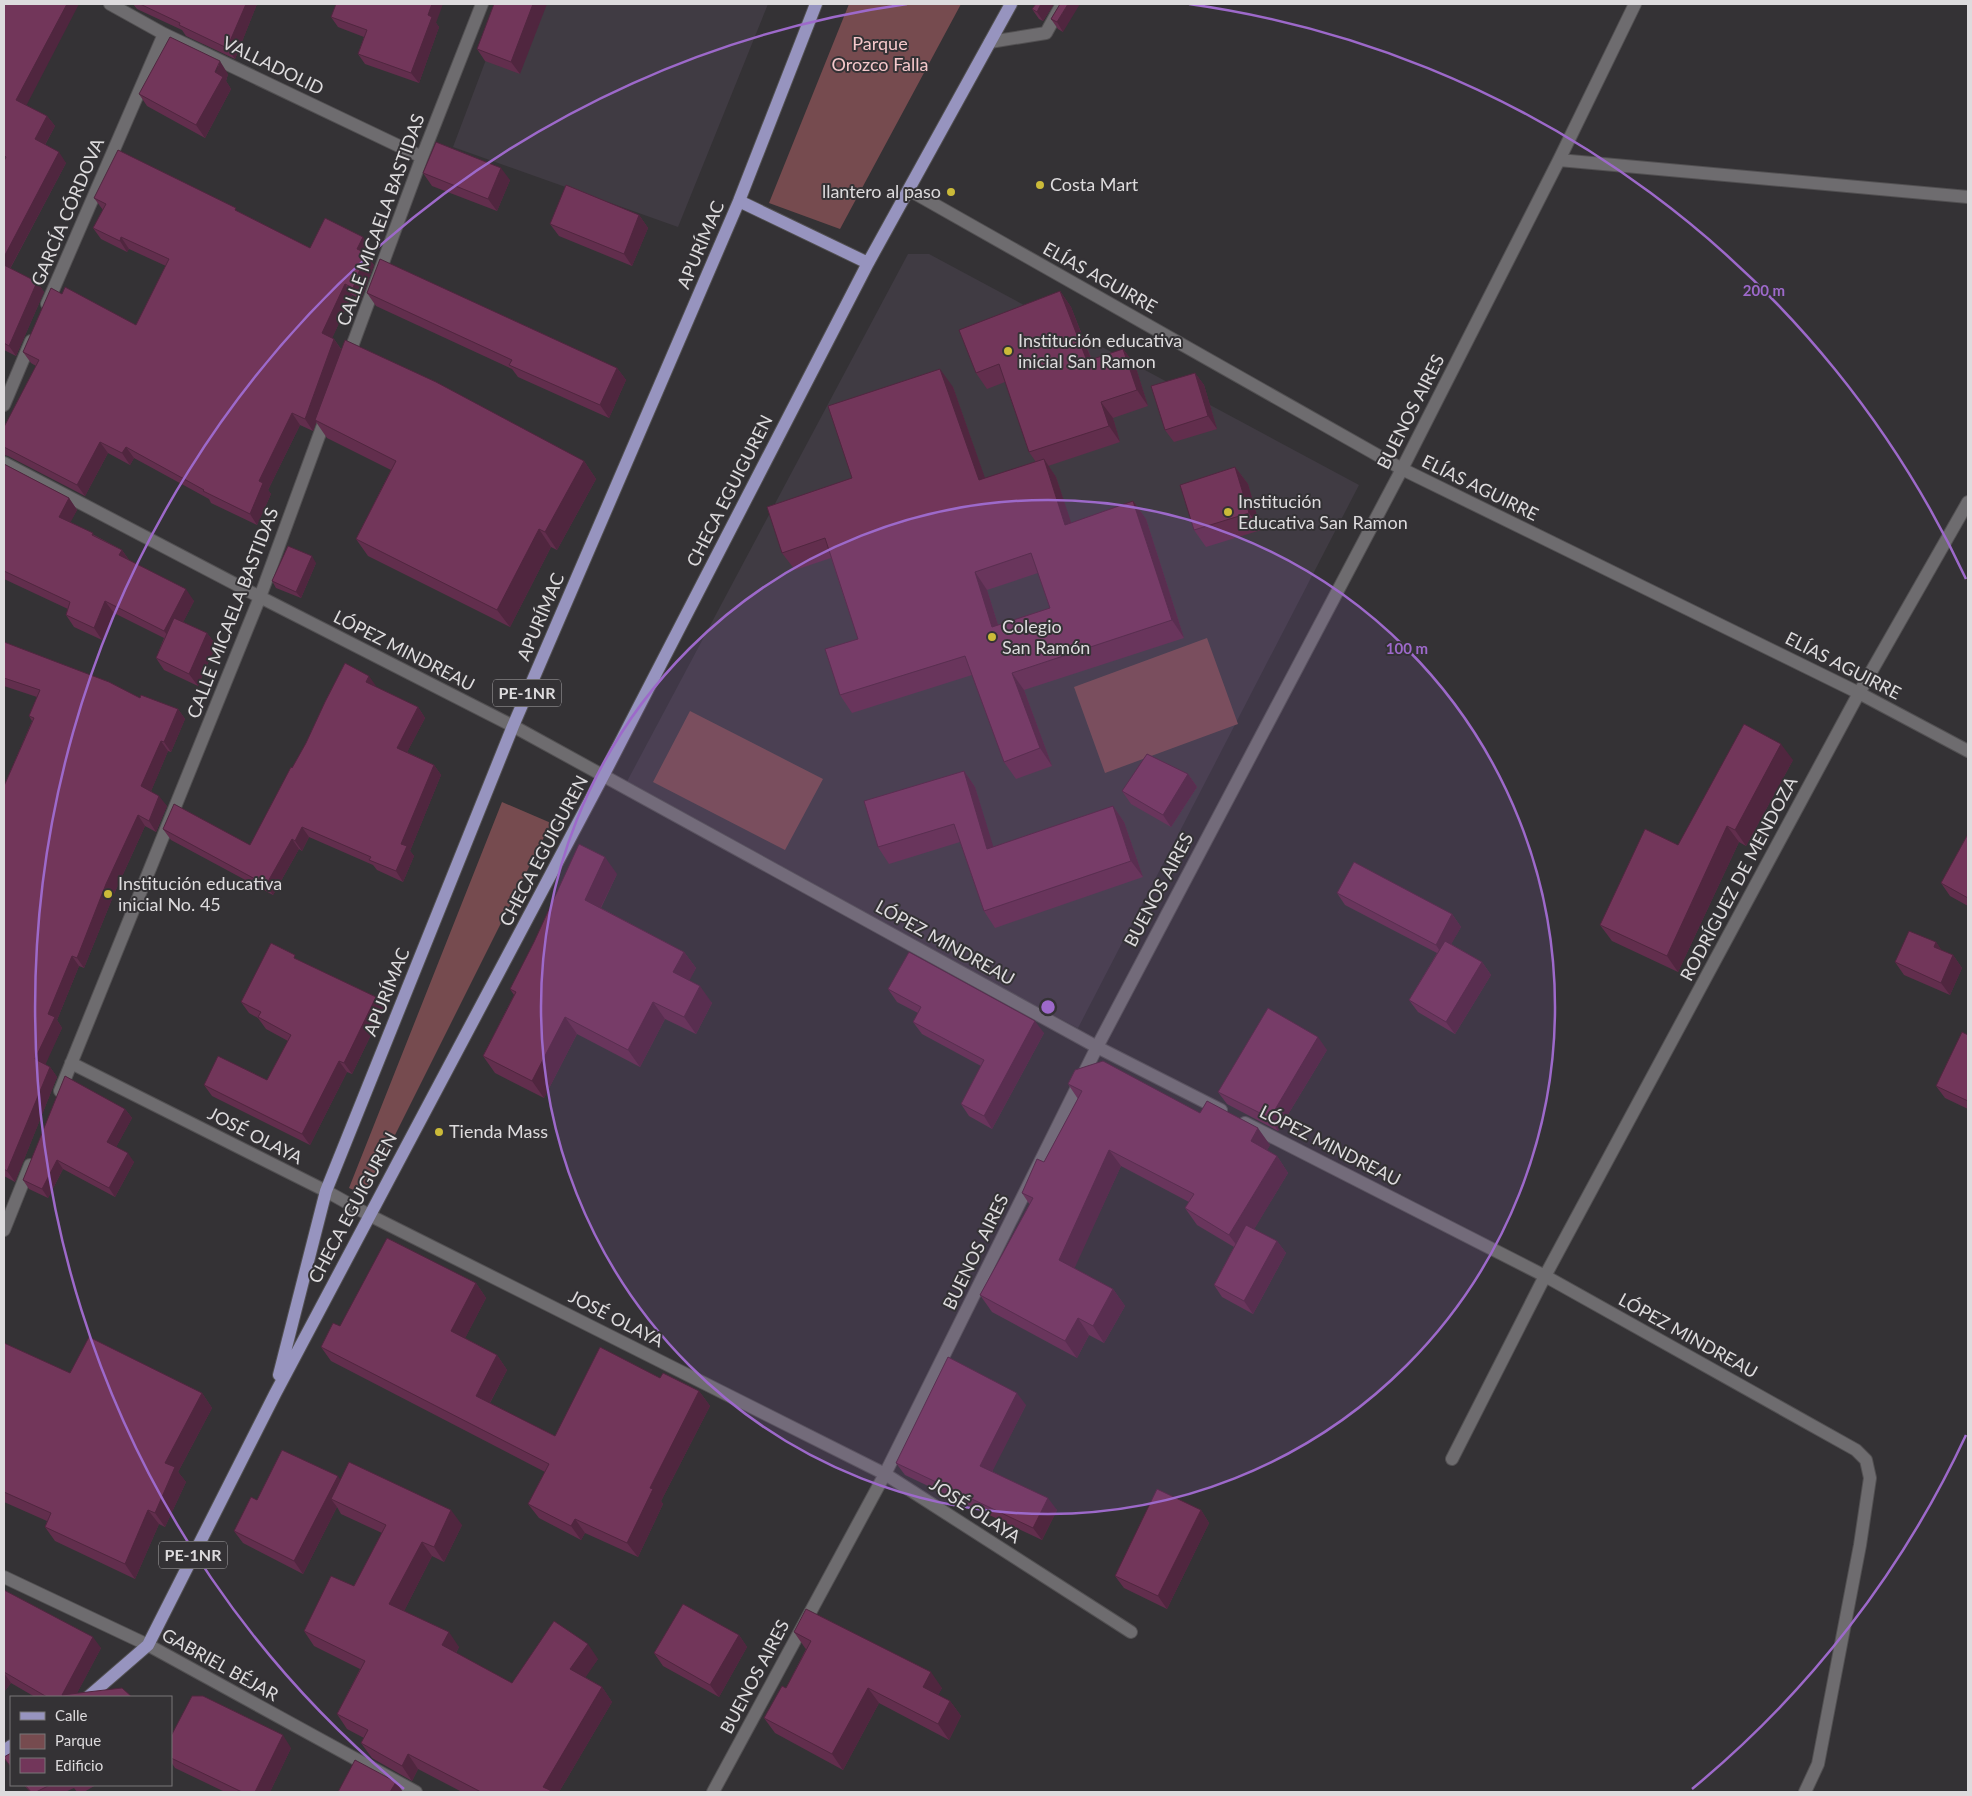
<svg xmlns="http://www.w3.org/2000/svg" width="1972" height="1796" font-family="Lato,sans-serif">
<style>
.built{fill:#403b43}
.green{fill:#764b4f}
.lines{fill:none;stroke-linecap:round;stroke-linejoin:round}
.minor-casing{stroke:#525052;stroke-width:14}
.major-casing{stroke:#525052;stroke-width:14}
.minor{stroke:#6e6c6f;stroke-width:12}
.major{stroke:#9794bf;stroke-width:12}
.wall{fill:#622e4d;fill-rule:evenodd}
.shaded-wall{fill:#50263f}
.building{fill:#72365a;stroke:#50263f;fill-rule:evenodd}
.ring{fill:none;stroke:#9d69ca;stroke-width:2.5}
.poi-dot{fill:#cbba39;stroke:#343235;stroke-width:2}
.labels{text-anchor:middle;stroke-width:4;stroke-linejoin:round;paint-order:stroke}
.shield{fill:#343235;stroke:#aaa8ab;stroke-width:1}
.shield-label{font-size:16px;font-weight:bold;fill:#dddbdd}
.park-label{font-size:18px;fill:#f5c8cb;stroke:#343235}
.street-label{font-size:18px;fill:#dddbdd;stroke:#343235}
.poi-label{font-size:18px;fill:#dddbdd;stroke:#343235;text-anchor:start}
.centre{fill:#9d69ca;stroke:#343235;stroke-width:2.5}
.ring-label{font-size:15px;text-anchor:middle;font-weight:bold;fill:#9d69ca;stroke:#343235;stroke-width:4;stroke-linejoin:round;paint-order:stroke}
</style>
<rect width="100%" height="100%" fill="#343235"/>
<path class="built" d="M507,4H768L678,227L453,147Z
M908,254H929L1359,485L1078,1028L623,789Z"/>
<path class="green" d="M849,4H961L840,229L769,203Z
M1207,638L1238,724L1105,773L1074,687Z
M690,711L823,779L785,850L653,782Z
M502,802L551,823L365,1195L349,1188Z"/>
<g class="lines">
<defs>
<path id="minor" d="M110,4L164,34L422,157
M990,42L1046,33L1062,4
M1559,160L1968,197
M909,190L1402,469L1859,693L1968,751
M47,304L164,34
M347,360L422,157L482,4
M4,405L31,341
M4,463L260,597L513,726L1097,1047L1221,1110
M71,1063L326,1191L369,1215L885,1474L1131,1632
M60,1091L260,597L327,414
M1245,1123L1545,1276L1856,1450L1866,1460L1870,1478L1860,1545L1818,1764L1805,1792
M4,1230L30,1165
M1452,1459L1545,1276L1859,693L1968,502
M4,1577L148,1645L416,1792
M713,1792L885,1474L1097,1047L1402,469L1559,160L1635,4"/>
<path id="major" d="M739,201L868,263
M279,1375L326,1191L513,726L739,201L816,4
M88,1697L148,1645L275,1394L603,776L868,263L1011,4
M4,1751L11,1746"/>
</defs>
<use href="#minor" class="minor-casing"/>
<use href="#major" class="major-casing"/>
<use href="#minor" class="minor"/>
<use href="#major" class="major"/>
</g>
<path class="wall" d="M4,4L26,105L47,116L55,126L45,145L66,163L10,269L37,282L44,292L16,356L4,350Z
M133,4H257L235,59L186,36L182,30L137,9Z
M494,4L520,74L485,61L477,49Z
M1036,4H1054L1043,21L1039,19L1032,9Z
M1060,4L1063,32L1058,29L1051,19Z
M331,17L436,23L439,27L419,83L365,64L358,54L364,37L338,27Z
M228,74L226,81L231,89L205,138L147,106L139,94Z
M423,173L510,180L497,211L432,186Z
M94,198L239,212L310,248H371L367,256L374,265L361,299L352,295L332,338L334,339L341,349L584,461L596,479L557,550L551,547L510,627L368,556L356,539L391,470L327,438L316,422L313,431L300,425L268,490L271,494L257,525L211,503L209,499L134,458L130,465L108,453L85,496L8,456L4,455V427L36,366L31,363L23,352L62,294L136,325L166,266L129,249L127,252L101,239L93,228L103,210Z
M639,215L648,228L632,266L559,236L550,224Z
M1060,291L1071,307L1092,360L1123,349L1135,365L1148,406L1113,418L1120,442L1048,466L1056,477L1071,523L1133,501L1146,519L1184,638L1024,690L1052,766L1016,779L1004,762L972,675L852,713L840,695L858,639L831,558L795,570L782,553L852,478L953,387L985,479L1036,462L1029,452L1005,382L987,389L976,373ZM1038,573L1050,608L998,625L987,590Z
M367,293L617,368L626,380L609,418L518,377L512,369L376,306Z
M1195,373L1204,385L1217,429L1174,442L1165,430Z
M4,464L69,498L77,510L70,522L122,550L129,560L194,601L183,622L207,633L216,645L198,686L164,670L156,658L164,638L114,613L102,640L74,627L66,615L68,609L4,579Z
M1235,467L1248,484L1261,530L1206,547L1194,530Z
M316,563L301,598L276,588L272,581Z
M4,642L140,698L178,709L185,719L171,752L168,751L151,791L167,806L156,832L145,826L114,894L84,968L79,966L57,1020L62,1028L45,1064L50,1067L57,1077L15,1182L4,1176V786L32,721L29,716L37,697L4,686Z
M376,686V687L418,707L425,718L407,752L434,765L441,775L410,851L414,856L403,882L377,870L373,865L309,837L302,851L299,849L273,895L171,840L163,829L250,845L292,768Z
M1793,760L1746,846L1739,842L1678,972L1612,941L1600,925L1678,845Z
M964,771L975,787L993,847L1113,806L1124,822L1143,877L995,928L984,911L960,842L889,864L878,847Z
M1188,774L1197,787L1171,827L1131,804L1122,791Z
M1968,834V906L1950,896L1941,883Z
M617,874L601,908L684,952L696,968L689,980L712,1003L696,1034L665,1019L640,1067L577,1034L544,1098L495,1073L483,1056L514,995L510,989Z
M1337,893L1452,914L1461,927L1451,944L1482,962L1491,975L1455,1034L1418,1012L1409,1000L1437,953L1345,905Z
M1936,942L1941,950L1953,955L1962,968L1950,995L1904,975L1895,962Z
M298,960L376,997L384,1008L352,1074L347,1072L310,1145L212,1096L204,1085L267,1080L288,1041L266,1029L258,1018L249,1013L241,1002Z
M888,989L1044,1033L992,1129L969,1116L961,1104L981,1066L922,1034L913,1022L918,1013L897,1002Z
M1968,1035V1109L1945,1098L1936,1086Z
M1327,1050L1278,1131L1227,1104L1218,1092Z
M1068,1084L1200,1113L1270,1145L1267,1150L1277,1156L1288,1173L1254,1229L1277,1241L1286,1253L1253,1314L1222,1297L1214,1285L1234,1247L1197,1225L1185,1208L1189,1202L1121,1166L1074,1268L1113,1289L1125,1306L1104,1343L1089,1335L1077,1358L992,1312L980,1295L1030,1205L1022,1193L1044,1162L1078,1099Z
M125,1109L132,1118L116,1147L134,1162L115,1197L63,1169L48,1198L29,1189L23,1180Z
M476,1283L486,1298L465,1338L497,1355L507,1370L490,1403L555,1436L660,1378L699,1391L710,1406L661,1501L663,1504L638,1557L585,1533L581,1540L539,1518L528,1504L545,1472L331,1361L321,1347L340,1326Z
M4,1343L70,1373L202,1393L212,1408L178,1472L186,1482L165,1527L159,1524L135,1579L55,1541L45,1527L47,1521L4,1502Z
M1026,1405L992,1471L1057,1510L1042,1540L905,1475L896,1463Z
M340,1480L462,1525L444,1562L432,1556L404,1611L459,1647L456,1653L512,1683L598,1659L585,1677L602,1687L612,1702L559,1792H462L418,1769L412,1781L372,1758L361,1743L364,1738L347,1729L337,1714L360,1669L314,1646L304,1631L354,1586L382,1533L341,1514L337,1507L303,1574L243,1543L234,1531Z
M1201,1510L1209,1523L1167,1609L1124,1588L1115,1576Z
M4,1590L101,1648L77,1693L132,1697H35L11,1683L4,1692Z
M794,1632L942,1688L938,1695L950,1701L961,1716L949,1740L879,1703L843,1770L775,1733L764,1718L786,1688L806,1649L805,1648Z
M739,1635L747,1647L719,1697L663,1666L654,1653Z
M171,1736L291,1748L270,1792H225L175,1768L171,1762Z
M24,1785H96L84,1792H77L74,1788L65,1792H30Z"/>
<path class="shaded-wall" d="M67,4H79L24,110L16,100Z
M246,4H257L235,59L227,48Z
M432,4H443L436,23L439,27L419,83L411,73L428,15Z
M533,4H547L520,74L511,62Z
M1041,4H1054L1043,21L1037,12Z
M1068,4H1080L1063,32L1057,22Z
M220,61L228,74L226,81L231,89L205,138L196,125Z
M47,116L55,126L42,150L35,139Z
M59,152L66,163L7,274L4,269V257Z
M501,168L510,180L497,211L488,199Z
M639,215L648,228L632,266L624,254Z
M121,237L129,249L127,252L120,241Z
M363,237L371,248L367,256L374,265L361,299L353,288L357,249Z
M37,282L44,292L16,356L9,346Z
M345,284L352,295L329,345L322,333Z
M1060,291L1071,307L1098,377L1087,361Z
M334,339L342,351L313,431L305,419Z
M1123,349L1135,365L1148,406L1137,390Z
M617,368L626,380L609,418L600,405Z
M940,369L953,387L992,498L979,480Z
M1195,373L1204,385L1217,429L1208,416Z
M1101,402L1113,418L1120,442L1109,426Z
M292,413L300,425L268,490L271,494L257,525L250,514L259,481Z
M100,442L108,453L85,496L77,485Z
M126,447L134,458L130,465L122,453Z
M1044,459L1056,477L1078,543L1065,525Z
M584,461L596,479L557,550L545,532Z
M1235,467L1248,484L1261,530L1249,513Z
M69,498L77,510L67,529L59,517Z
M1133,501L1146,519L1184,638L1172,620Z
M539,529L551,547L510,627L497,610Z
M122,550L130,562L119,555Z
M312,556L316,563L301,598L296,592Z
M975,572L987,590L1004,644L992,627Z
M186,589L194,601L173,642L164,631Z
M105,601L114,613L102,640L94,628Z
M207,633L216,645L198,686L189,674Z
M1012,673L1024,690L1052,766L1040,748Z
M369,676L376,686L373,692L366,682Z
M418,707L425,718L404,758L397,748Z
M178,709L185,719L171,752L164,742Z
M161,741L168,751L149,796L141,786Z
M1781,744L1793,760L1746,846L1735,830Z
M434,765L441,775L410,851L414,856L403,882L396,871L401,844Z
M964,771L975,787L999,865L987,849Z
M1188,774L1197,787L1171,827L1163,815Z
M159,796L167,806L156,832L149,821Z
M1113,806L1124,822L1143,877L1131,861Z
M138,815L145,826L114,894L84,968L77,958L106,884Z
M1727,826L1739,842L1678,972L1667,956Z
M302,827L309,837L302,851L295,841Z
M292,839L299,849L273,895L266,885Z
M605,857L617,874L596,917L585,900Z
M1452,914L1461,927L1444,957L1436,945Z
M1936,942L1945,955L1934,947Z
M684,952L696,968L685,989L673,972Z
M1953,955L1962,968L1950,995L1941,983Z
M72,956L79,966L57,1020L62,1028L43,1070L35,1059L48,1014Z
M1482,962L1491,975L1455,1034L1446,1022Z
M700,986L712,1003L696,1034L684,1017Z
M376,997L384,1008L352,1074L344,1063Z
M653,1002L665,1019L640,1067L628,1050Z
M565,1017L577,1034L544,1098L532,1081Z
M1035,1021L1044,1033L992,1129L984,1116Z
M1318,1037L1327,1050L1278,1131L1270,1118Z
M339,1061L347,1072L310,1145L302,1134Z
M50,1067L57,1077L15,1182L7,1171Z
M125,1109L132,1118L114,1151L107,1142Z
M1258,1128L1270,1145L1263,1157L1251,1141Z
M1109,1150L1121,1166L1071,1276L1059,1260Z
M128,1153L134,1162L115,1197L109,1188Z
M1277,1156L1288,1173L1241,1251L1229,1235Z
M57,1160L63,1169L48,1198L42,1189Z
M1277,1241L1286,1253L1253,1314L1244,1301Z
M476,1283L486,1298L461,1346L451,1331Z
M1113,1289L1125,1306L1104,1343L1093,1326Z
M1078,1318L1089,1335L1077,1358L1065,1341Z
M497,1355L507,1370L486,1410L476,1396Z
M699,1391L710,1406L661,1501L663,1504L638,1557L627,1543L650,1488Z
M202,1393L212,1408L178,1472L186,1482L165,1527L155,1513L165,1463Z
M1017,1393L1026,1405L989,1478L980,1466Z
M338,1476L346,1489L331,1499L337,1507L303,1574L294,1561Z
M1048,1498L1057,1510L1042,1540L1033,1528Z
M148,1510L159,1524L135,1579L125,1564Z
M451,1510L462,1525L444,1562L434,1547Z
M1201,1510L1209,1523L1167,1609L1158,1596Z
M575,1519L585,1533L581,1540L571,1526Z
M422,1542L432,1556L400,1619L389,1604Z
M449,1632L459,1647L452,1660L442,1645Z
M739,1635L747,1647L719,1697L710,1685Z
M93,1637L101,1648L75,1697L62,1695Z
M588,1644L598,1659L581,1684L570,1669Z
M931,1672L942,1688L934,1702L923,1687Z
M4,1673L11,1683L4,1692Z
M602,1687L612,1702L559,1792H547L543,1787Z
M868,1688L879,1703L843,1770L832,1754Z
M950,1701L961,1716L949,1740L938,1724Z
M283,1735L291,1748L270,1792H255Z
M408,1754L418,1769L412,1781L402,1766Z
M396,1782L403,1792H390Z"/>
<path class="building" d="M4,4H67L16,100L47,116L35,139L59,152L4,257V161L6,157L4,155Z
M140,4H246L227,48L179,25L180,23Z
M336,4H432L428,15L432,17L411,73L358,54L367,30L331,17Z
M494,4H533L511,62L477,49Z
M1036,4H1041L1037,12L1032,9Z
M1060,4H1068L1057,22L1051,19Z
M170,37L220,61L215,72L223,77L196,125L139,94Z
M436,142L501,168L488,199L423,173Z
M118,150L236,208L235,210L310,248L325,218L363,237L357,249L366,253L353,288L345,284L322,333L334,339L305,419L292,413L259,481L263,483L250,514L203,491L204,490L126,447L122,453L100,442L77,485L4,447V427L39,360L23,352L51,288L62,294L65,287L136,325L169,259L121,237L120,241L93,228L106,204L94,198Z
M566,185L639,215L624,254L550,224Z
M380,259L617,368L600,405L509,365L512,360L367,293Z
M4,265L37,282L9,346L4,343Z
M1060,291L1087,361L1123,349L1137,390L1101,402L1109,426L1029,452L999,364L976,373L959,330Z
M345,340L436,382L584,461L545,532L539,529L497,610L356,539L396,461L315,420Z
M940,369L979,480L1044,459L1065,525L1133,501L1172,620L1012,673L1040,748L1004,762L965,656L840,695L825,649L858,639L825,538L782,553L767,507L852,478L828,406ZM1031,553L1050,608L992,627L975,572Z
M1195,373L1208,416L1165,430L1151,386Z
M4,464L69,498L59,517L93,533L92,535L122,550L119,555L186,589L164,631L105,601L94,628L66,615L70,602L4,571Z
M1235,467L1249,513L1194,530L1180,485Z
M288,546L312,556L296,592L272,581Z
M174,618L207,633L189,674L156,658Z
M4,642L109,682L140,698L141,695L178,709L164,742L161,741L141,786L159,796L149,821L138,815L106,884L77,958L72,956L48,1014L55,1017L35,1059L50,1067L7,1171L4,1169V786L34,718L29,716L40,690L4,678Z
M345,663L369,676L366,682L418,707L397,748L434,765L401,844L407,846L396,871L369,860L371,857L302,827L295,841L292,839L266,885L163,829L174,804L250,845L291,767L292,768L306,743L325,702Z
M1744,724L1781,744L1735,830L1727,826L1667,956L1600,925L1645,829L1678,845Z
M1147,754L1188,774L1163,815L1122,791Z
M964,771L987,849L1113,806L1131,861L984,911L954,824L878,847L864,801Z
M1968,834V898L1941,883Z
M579,844L605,857L585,900L684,952L673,972L700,986L684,1017L653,1002L628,1050L565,1017L532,1081L483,1056L516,992L510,989L534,942Z
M1354,862L1452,914L1436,945L1337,893Z
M1909,931L1936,942L1934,947L1953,955L1941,983L1895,962Z
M1445,941L1482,962L1446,1022L1409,1000Z
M271,943L295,955L294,958L376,997L344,1063L339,1061L302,1134L204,1085L218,1056L267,1080L291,1035L258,1017L261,1012L241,1002Z
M909,952L1035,1021L984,1116L961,1104L984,1060L913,1022L921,1007L888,989Z
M1268,1008L1318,1037L1270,1118L1218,1092Z
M1962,1032L1968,1035V1101L1936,1086Z
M1103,1061L1200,1113L1207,1101L1258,1128L1251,1141L1277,1156L1229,1235L1185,1208L1194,1194L1109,1150L1059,1260L1113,1289L1093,1326L1078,1318L1065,1341L980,1295L1033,1198L1022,1193L1037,1159L1044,1162L1082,1091L1068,1084L1075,1070Z
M65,1076L125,1109L107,1142L128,1153L109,1188L57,1160L42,1189L23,1180Z
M1246,1225L1277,1241L1244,1301L1214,1285Z
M387,1238L476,1283L451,1331L497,1355L476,1396L555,1436L600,1347L660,1378L663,1373L699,1391L650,1488L653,1489L627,1543L575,1519L571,1526L528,1504L549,1464L321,1347L333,1323L340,1326Z
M89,1337L202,1393L165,1463L175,1467L155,1513L148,1510L125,1564L45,1527L51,1513L4,1492V1343L70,1373Z
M948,1357L1017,1393L980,1466L1048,1498L1033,1528L896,1463Z
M282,1450L338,1476L294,1561L234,1531L251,1497L257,1500Z
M349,1462L451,1510L434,1547L422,1542L389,1604L449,1632L442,1645L512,1683L554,1621L588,1644L570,1669L602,1687L543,1787L554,1792H481L408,1754L402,1766L361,1743L368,1730L337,1714L365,1661L304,1631L331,1576L354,1586L386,1525L331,1499Z
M1157,1489L1201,1510L1158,1596L1115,1576Z
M4,1590L93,1637L62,1695L122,1688L132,1697H47L4,1672Z
M683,1604L739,1635L710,1685L654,1653Z
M806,1609L931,1672L923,1687L950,1701L938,1724L868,1688L832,1754L764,1718L782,1686L786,1688L811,1641L794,1632Z
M192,1696H203L283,1735L255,1792H242L171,1758V1736Z
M11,1753V1767L4,1758V1757Z
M355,1760L396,1782L390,1792H338Z
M25,1785H50L36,1792H31Z"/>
<circle cx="1048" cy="1007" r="507" fill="#9d69ca" fill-opacity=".12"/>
<g class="ring">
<circle cx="1048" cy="1007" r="507"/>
<path d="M1966 1435A1013 1013 0 0 1 1692 1789M404 1789A1013 1013 0 0 1 907 4M1189 4A1013 1013 0 0 1 1966 579"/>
</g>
<g class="poi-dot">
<circle cx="1040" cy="185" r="5"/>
<circle cx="951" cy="192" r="5"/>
<circle cx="1008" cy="351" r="5"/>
<circle cx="1228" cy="512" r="5"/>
<circle cx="992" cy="637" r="5"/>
<circle cx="108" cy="894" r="5"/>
<circle cx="439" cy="1132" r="5"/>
</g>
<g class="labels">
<g class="shield">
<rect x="493" y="679.5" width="68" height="27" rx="4"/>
<rect x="159" y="1541.5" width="68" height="27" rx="4"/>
</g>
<g class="shield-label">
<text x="527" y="699">PE-1NR</text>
<text x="193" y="1561">PE-1NR</text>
</g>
<g class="park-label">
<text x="880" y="50">Parque<tspan x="880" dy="21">Orozco Falla</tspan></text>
</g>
<g class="street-label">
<text transform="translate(273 66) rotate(26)" y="6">VALLADOLID</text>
<text transform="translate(68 212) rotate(-67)" y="6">GARCÍA CÓRDOVA</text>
<text transform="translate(381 220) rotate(-70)" y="6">CALLE MICAELA BASTIDAS</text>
<text transform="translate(701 245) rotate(-67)" y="6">APURÍMAC</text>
<text transform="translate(1100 278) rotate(29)" y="6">ELÍAS AGUIRRE</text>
<text transform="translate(1411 412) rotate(-63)" y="6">BUENOS AIRES</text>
<text transform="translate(1480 488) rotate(26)" y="6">ELÍAS AGUIRRE</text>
<text transform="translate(730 491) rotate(-63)" y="6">CHECA EGUIGUREN</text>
<text transform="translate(233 613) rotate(-69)" y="6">CALLE MICAELA BASTIDAS</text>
<text transform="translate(541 617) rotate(-67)" y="6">APURÍMAC</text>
<text transform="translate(404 651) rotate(27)" y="6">LÓPEZ MINDREAU</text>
<text transform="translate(1843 666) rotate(27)" y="6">ELÍAS AGUIRRE</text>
<text transform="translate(544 851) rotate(-62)" y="6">CHECA EGUIGUREN</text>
<text transform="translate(1739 879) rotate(-62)" y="6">RODRÍGUEZ DE MENDOZA</text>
<text transform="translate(1159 890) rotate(-62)" y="6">BUENOS AIRES</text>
<text transform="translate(945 943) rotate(29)" y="6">LÓPEZ MINDREAU</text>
<text transform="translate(387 992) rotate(-68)" y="6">APURÍMAC</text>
<text transform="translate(255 1136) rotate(27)" y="6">JOSÉ OLAYA</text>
<text transform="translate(1330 1146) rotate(27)" y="6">LÓPEZ MINDREAU</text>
<text transform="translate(353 1208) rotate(-62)" y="6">CHECA EGUIGUREN</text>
<text transform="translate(976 1252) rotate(-64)" y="6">BUENOS AIRES</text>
<text transform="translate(616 1319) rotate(27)" y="6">JOSÉ OLAYA</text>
<text transform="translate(1688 1336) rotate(29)" y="6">LÓPEZ MINDREAU</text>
<text transform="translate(975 1511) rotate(33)" y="6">JOSÉ OLAYA</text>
<text transform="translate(220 1665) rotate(29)" y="6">GABRIEL BÉJAR</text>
<text transform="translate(755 1677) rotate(-62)" y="6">BUENOS AIRES</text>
</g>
<g class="poi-label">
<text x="1050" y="191">Costa Mart</text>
<text x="941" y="198" text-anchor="end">llantero al paso</text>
<text x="1018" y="347">Institución educativa<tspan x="1018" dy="21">inicial San Ramon</tspan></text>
<text x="1238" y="508">Institución<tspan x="1238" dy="21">Educativa San Ramon</tspan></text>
<text x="1002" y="633">Colegio<tspan x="1002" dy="21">San Ramón</tspan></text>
<text x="118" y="890">Institución educativa<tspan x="118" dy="21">inicial No. 45</tspan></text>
<text x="449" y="1138">Tienda Mass</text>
</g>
</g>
<circle cx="1048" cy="1007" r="8" class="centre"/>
<g class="ring-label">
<text x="1764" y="296">200 m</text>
<text x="1407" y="654">100 m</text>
</g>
<rect width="1972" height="1796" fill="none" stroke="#dddbdd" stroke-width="10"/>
<rect x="10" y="1696" width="162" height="90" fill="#343235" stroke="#787678"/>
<rect x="20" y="1712" width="25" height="8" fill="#9794bf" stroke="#787678"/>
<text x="55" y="1721" font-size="15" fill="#dddbdd">Calle</text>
<rect x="20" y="1734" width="25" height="15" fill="#764b4f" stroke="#787678"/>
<text x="55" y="1746" font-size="15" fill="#dddbdd">Parque</text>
<rect x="20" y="1758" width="25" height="15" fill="#72365a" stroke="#787678"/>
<text x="55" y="1771" font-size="15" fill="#dddbdd">Edificio</text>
</svg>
